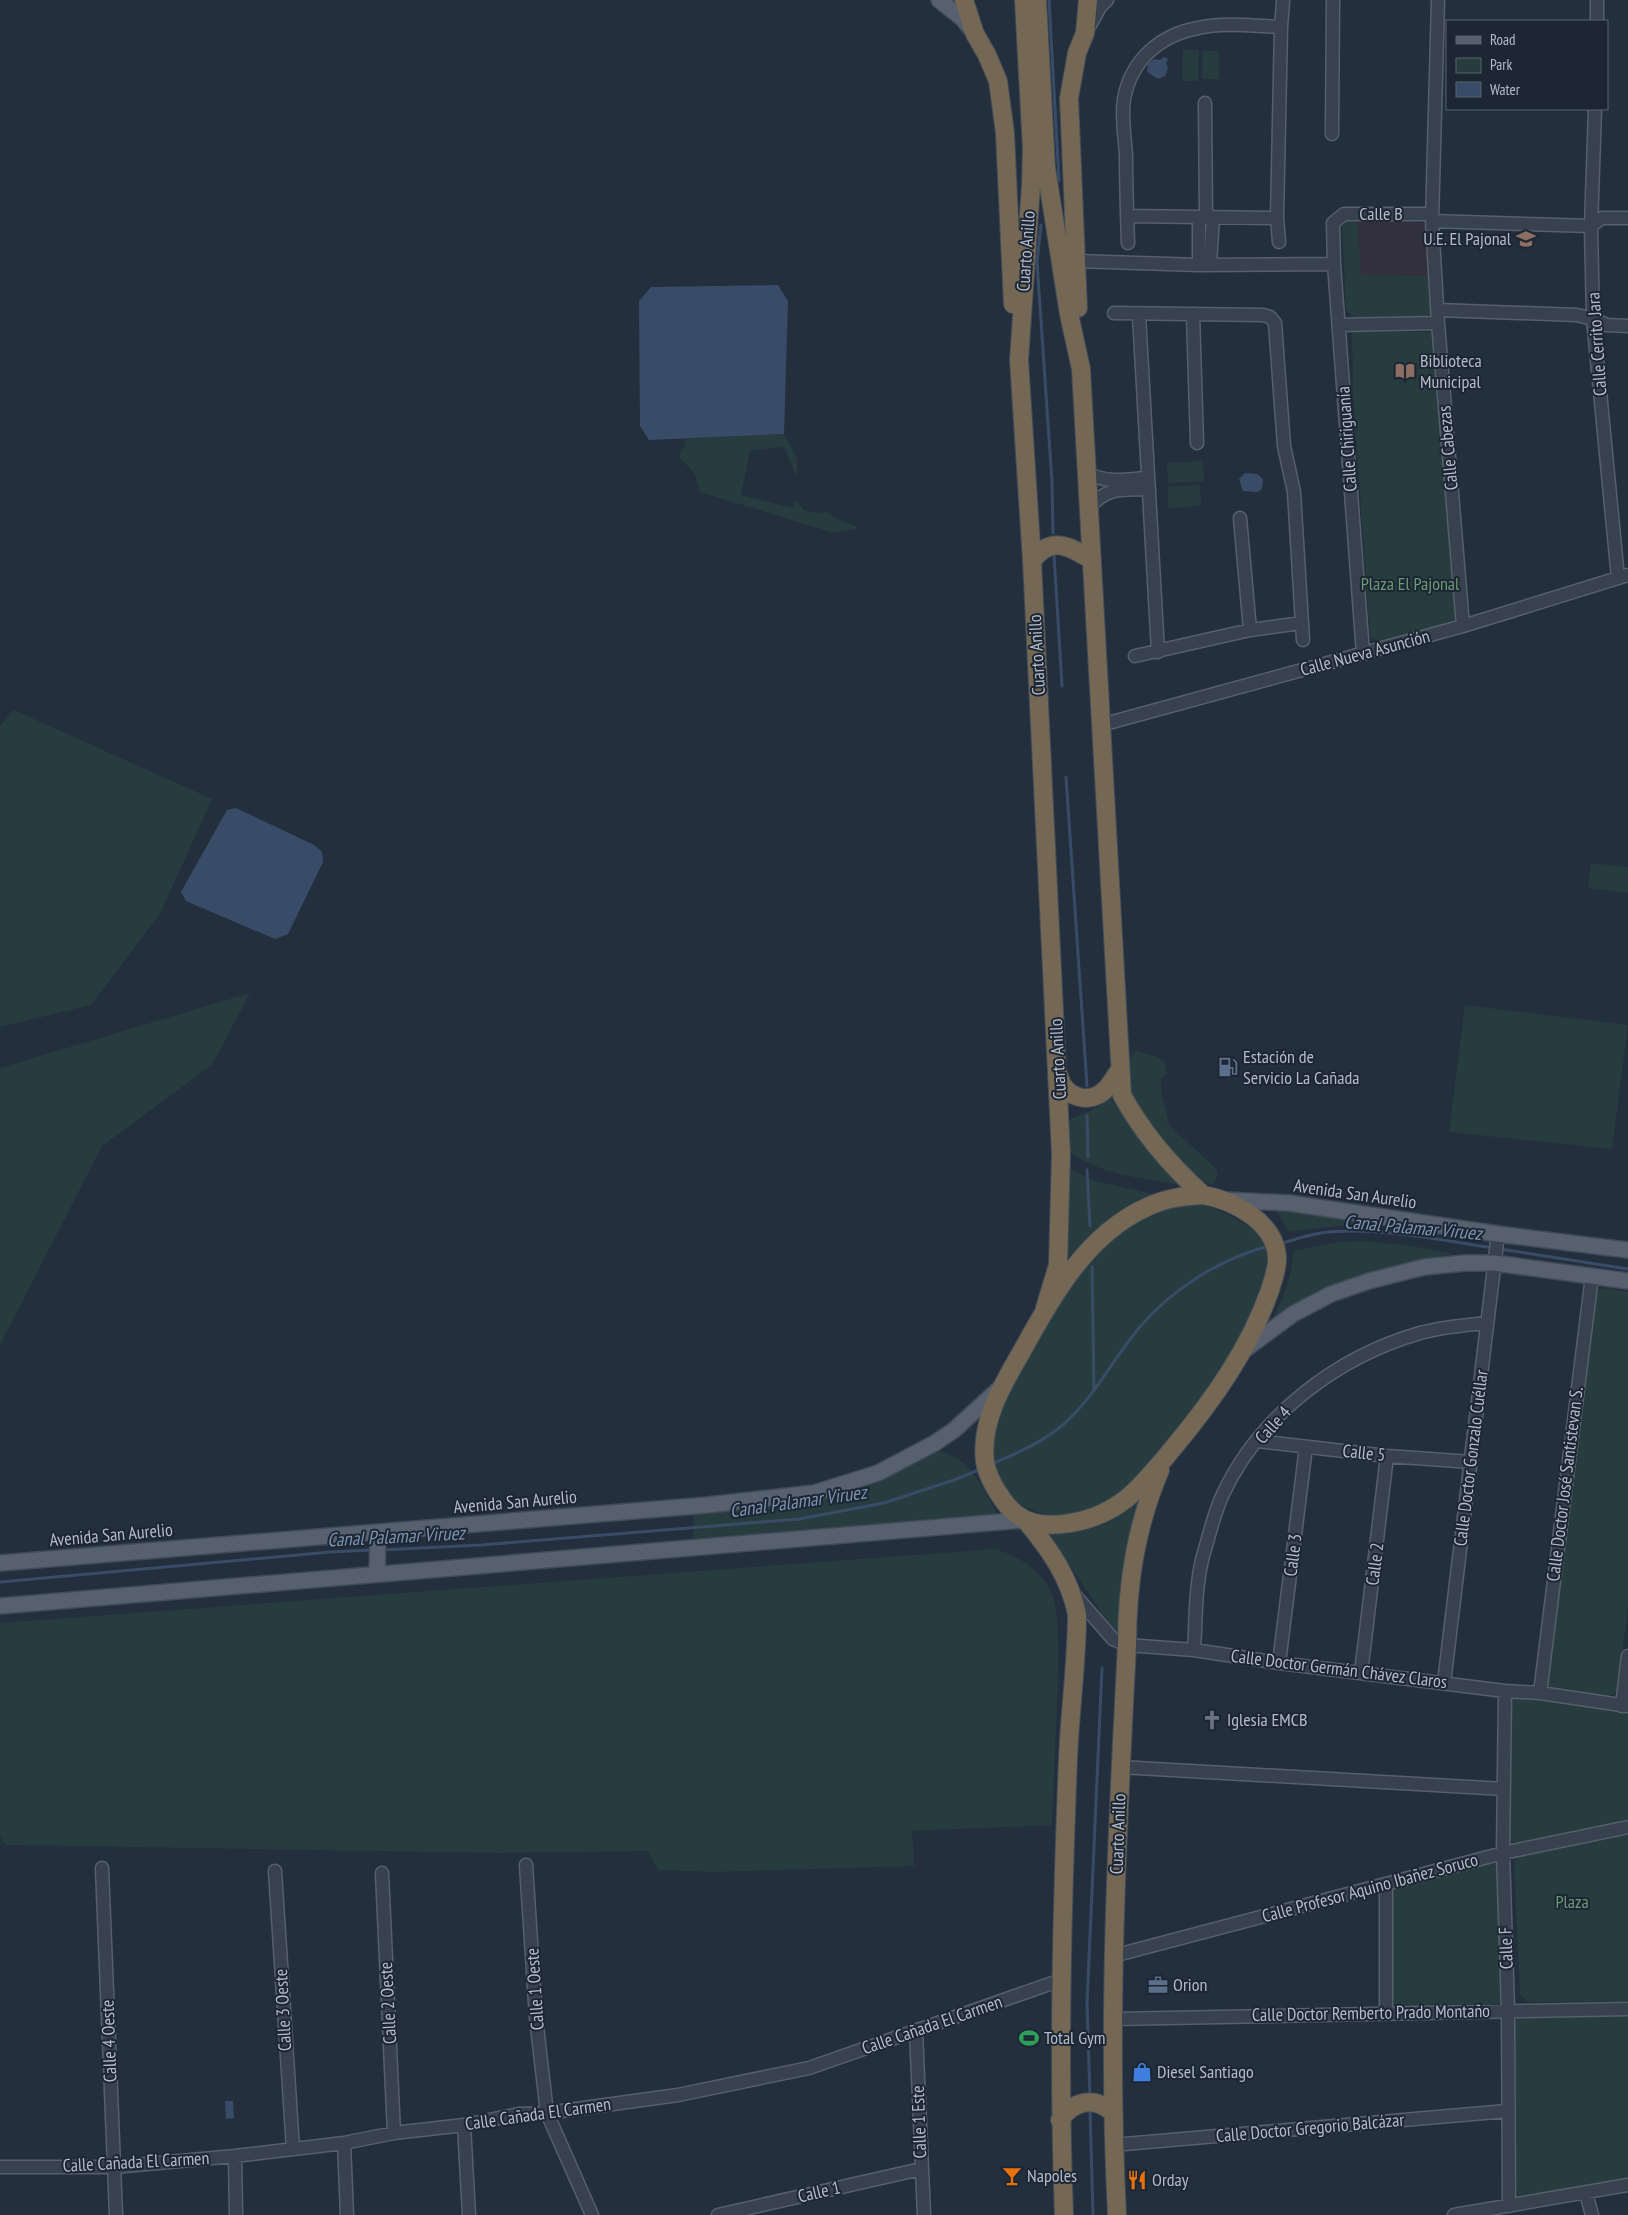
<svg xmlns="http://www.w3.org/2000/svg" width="1628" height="2215" font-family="'PT Sans Narrow',sans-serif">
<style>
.medical{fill:#32303f}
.green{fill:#263c3f}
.water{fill:#394c67}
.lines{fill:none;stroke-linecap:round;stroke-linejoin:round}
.stream{stroke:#394c67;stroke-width:3}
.minor-casing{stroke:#565f6c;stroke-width:15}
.major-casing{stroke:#414a57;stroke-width:18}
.highway-casing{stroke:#434c59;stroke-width:20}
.minor{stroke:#38414e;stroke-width:12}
.major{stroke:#56606e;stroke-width:15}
.highway{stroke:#746855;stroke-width:18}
.labels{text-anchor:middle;stroke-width:4;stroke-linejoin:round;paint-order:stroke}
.street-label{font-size:18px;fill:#b4bcc9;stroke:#1d2633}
.poi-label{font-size:18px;fill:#b4bcc9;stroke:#1d2633;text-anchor:start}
.park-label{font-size:18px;fill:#6b9a76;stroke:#1d2633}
.water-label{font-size:19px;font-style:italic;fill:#7c92b1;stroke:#1d2633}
</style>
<rect width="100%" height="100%" fill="#242f3e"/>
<path class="medical" d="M1357,218L1424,223L1431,276L1360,275Z"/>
<path class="green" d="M1183,50H1199L1198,81H1182Z
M1203,51H1219V79H1202Z
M1349,218H1357L1361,275L1431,276L1432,312L1425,318L1354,317L1346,310L1342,227Z
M1352,332H1431L1457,620L1454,623L1382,643L1370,637L1353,394Z
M784,434L797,458V477L784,447L750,451L741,495L793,508L795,500L804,510L816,513L827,512L838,520L860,528L834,533L700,492L695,474L678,456L685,446L686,439Z
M1203,461L1204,481L1168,483L1167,463Z
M1200,485L1201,506L1168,508V487Z
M14,710L212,799L160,914L91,1005L0,1027V726Z
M1591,863L1628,867V893L1588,888Z
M250,993L212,1065L102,1146L0,1345V1068Z
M1465,1005L1628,1025L1612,1149L1449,1132Z
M1136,1051L1155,1056L1165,1062L1167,1073L1161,1079C1160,1097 1167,1108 1169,1125L1216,1169L1218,1172L1216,1181L1212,1185C1191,1178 1179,1158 1165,1142C1146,1120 1103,1077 1136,1051Z
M1114,1093L1182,1185C1143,1178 1097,1175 1066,1149L1067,1121C1085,1113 1100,1108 1114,1093Z
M1070,1169L1096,1181L1152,1194C1116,1215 1092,1233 1063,1263L1068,1238Z
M1178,1202C1211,1202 1238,1219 1265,1238L1269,1260L1254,1307L1239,1340L1215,1384L1185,1423L1136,1478L1111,1503L1082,1516L1061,1517L1036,1512L1017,1502L999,1480L993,1459L992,1443L1001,1410L1024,1356L1048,1317L1092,1257L1126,1228L1154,1212Z
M1276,1209L1357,1220L1356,1224L1288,1232Z
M1362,1241L1412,1246L1453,1254L1421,1260L1333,1286L1274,1316C1286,1292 1292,1277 1293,1251L1339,1242Z
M1602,1288L1628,1292V1607L1618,1687L1615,1693L1608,1696L1552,1690L1547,1686L1595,1297L1597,1292Z
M934,1450C970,1455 981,1486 998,1515L693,1541L694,1512L815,1499L865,1485L892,1474Z
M1142,1497L1132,1526L1121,1635L1107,1621L1049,1534C1096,1532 1106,1527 1142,1497Z
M995,1549C1019,1556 1042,1570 1052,1594C1060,1613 1058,1656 1058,1677C1056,1726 1054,1776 1052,1825L912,1831L914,1866L713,1872L658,1870L648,1851L498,1853L6,1845L0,1837V1623Z
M1513,1696L1628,1711V1822L1516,1845L1509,1839L1510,1699Z
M1628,1835V2001L1528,2002L1520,1995L1514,1861L1520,1854Z
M1490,1863L1496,1864L1499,1870L1501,1999L1499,2003L1492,2005L1399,2007L1391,2002V1891L1394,1888Z
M1628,2014V2182L1521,2198L1516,2191L1514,2025L1518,2018L1523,2015Z"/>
<path class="water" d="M1164,57L1168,59L1166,63L1168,68L1165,76L1158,79L1147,72L1148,64L1154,59L1160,60Z
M778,285L788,301L784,434L649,440L640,426L639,301L651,287Z
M1245,473L1257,474L1263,479L1262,489L1258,492L1243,491L1239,479Z
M236,808L314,845L322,852L323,862L288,934L275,939L186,901L181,892L227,810Z
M225,2101H233L234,2118L226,2119Z"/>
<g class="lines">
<path class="stream" d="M1049,0L1059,181
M1041,225L1037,262L1052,482L1053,533
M1054,555L1062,686
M1066,777L1087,1086
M1087,1116L1088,1157
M1087,1170L1090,1226
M1280,1244C1293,1240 1307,1235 1321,1233C1374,1226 1441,1240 1494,1248
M1500,1249L1628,1269
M1092,1267L1094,1389
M991,1464C1017,1454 1043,1442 1064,1424C1095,1396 1113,1359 1139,1328C1172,1289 1219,1259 1269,1246
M381,1550L481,1545L799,1519L884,1503L954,1480L981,1469
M0,1582L330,1552L372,1550
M1090,2097L1087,2003L1102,1668
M1090,2109L1093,2215"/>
<defs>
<path id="minor" d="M1438,0L1432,221L1438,323L1463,626
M1597,21V0
M1088,29L1100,7L1107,0
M1205,103L1206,217
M1595,109L1591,226L1593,319L1618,578
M1332,134L1333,0
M1128,216L1277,218
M1199,217V265
M1432,221L1591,226L1602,218H1628
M1279,242L1277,218L1281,27L1283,2
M1128,243C1127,214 1126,185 1126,156C1125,138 1121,117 1124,99C1131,60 1160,35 1198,28C1224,22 1254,26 1281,27
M1076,261L1199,265L1334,264
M1210,265L1213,217
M1438,310L1577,315L1593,319L1607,325L1628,326
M1114,313L1263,315L1270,317L1275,323L1284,446L1294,492L1303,640
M1193,314L1197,443
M1139,315L1158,652
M1339,325L1438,323
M1087,466L1088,473C1107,484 1127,479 1148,478
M1089,508C1107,486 1123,490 1149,489
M1240,518L1250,630
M1363,654L1334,264L1333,223L1344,214H1432
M1135,656L1250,630L1301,623
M1101,725L1463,626L1628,575
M1257,1441L1387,1456L1471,1462
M1072,1592L1113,1639L1127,1645L1194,1650L1279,1663L1505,1691L1540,1693L1628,1706
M1194,1650C1196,1619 1195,1586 1203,1556C1209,1536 1214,1513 1223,1494C1260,1415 1337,1357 1420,1333C1442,1327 1465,1325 1487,1323
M1279,1663L1306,1447
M1361,1673L1387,1456
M1444,1683L1498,1234
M1505,1691L1503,1853L1508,2010L1509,2206
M1540,1693L1592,1276
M1622,1706L1628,1656
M1120,1767L1504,1789
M526,1865L536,2018L547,2113L592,2215
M102,1868L116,2215
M275,1871L293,2149
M382,1873L394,2133
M1386,1884V2014
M1113,1956L1503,1853L1628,1827
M1114,2019L1628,2009
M916,2030L924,2215
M464,2125L469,2215
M344,2143L347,2215
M1113,2145L1507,2111
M235,2156L236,2215
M0,2167H114L235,2156L344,2143L394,2133L464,2125L519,2114L547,2113L678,2095L809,2068L1061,1980
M1586,2193L1592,2215
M718,2215L921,2169
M1454,2215L1628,2185"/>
<path id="major" d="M939,0L963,19L974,33
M1225,1200L1289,1203L1498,1234L1628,1250
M1243,1351L1293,1314L1331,1294L1369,1281L1424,1267L1465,1263H1494L1628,1281
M0,1563L708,1505L814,1493L878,1473L935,1443L954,1430L1000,1388
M377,1574L378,1532
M0,1606L1024,1520"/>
<path id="highway" d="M964,0L975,34L987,55L998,81L1005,133L1013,304
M1024,0L1032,149L1031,186L1019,360L1032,561L1061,1154L1058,1265L1045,1308
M1037,0L1046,168L1069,314L1081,369L1122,1095C1143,1134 1170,1165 1203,1195
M1078,308L1069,98L1077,53L1085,33L1088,0
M1032,561C1051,535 1069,546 1092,560
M1059,1076C1064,1097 1089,1106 1106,1089C1111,1084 1115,1076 1120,1070
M1203,1195C1233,1200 1275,1222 1277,1257C1278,1268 1273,1279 1270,1290C1250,1348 1213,1400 1174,1447C1159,1465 1144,1484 1126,1499C1109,1512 1091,1520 1070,1523C1042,1528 1020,1524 1003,1500C995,1489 987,1475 985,1462C980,1421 1003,1384 1022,1351C1052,1296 1087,1234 1147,1207C1166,1198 1183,1196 1203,1195Z
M1027,1522C1051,1551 1069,1577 1077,1614C1077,1662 1070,1710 1068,1758C1062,1910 1058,2062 1064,2215
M1060,2120C1074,2100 1095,2096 1113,2113
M1117,2215C1107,2025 1117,1835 1127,1645C1127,1583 1136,1527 1160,1470"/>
</defs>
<use href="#minor" class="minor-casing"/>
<use href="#major" class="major-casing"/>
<use href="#highway" class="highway-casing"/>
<use href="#minor" class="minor"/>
<use href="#major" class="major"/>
<use href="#highway" class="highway"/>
</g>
<defs>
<symbol id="school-bare" viewBox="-9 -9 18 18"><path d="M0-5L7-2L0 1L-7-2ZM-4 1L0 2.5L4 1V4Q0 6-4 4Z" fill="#8d6e63" stroke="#1d2633" stroke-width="2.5" paint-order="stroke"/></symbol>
<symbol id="library-bare" viewBox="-9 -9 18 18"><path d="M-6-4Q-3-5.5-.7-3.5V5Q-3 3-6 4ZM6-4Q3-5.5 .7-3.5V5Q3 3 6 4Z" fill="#8d6e63" stroke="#1d2633" stroke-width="2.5" paint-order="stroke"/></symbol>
<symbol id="fuel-bare" viewBox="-9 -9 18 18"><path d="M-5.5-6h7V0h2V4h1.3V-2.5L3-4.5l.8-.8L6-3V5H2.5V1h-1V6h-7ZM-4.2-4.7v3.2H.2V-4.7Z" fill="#5c6f8a" stroke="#1d2633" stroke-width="2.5" paint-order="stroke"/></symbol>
<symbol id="church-bare" viewBox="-9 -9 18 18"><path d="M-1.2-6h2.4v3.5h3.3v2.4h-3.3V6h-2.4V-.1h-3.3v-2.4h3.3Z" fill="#6b7280" stroke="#1d2633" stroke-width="2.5" paint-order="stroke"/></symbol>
<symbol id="office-bare" viewBox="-9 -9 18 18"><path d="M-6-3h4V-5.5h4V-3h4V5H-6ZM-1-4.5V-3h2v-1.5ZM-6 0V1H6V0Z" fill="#5c6f8a" stroke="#1d2633" stroke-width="2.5" paint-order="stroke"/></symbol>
<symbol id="stadium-bare" viewBox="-9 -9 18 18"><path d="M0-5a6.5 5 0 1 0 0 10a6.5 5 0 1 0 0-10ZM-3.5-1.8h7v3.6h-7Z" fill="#2e9e5b" stroke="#1d2633" stroke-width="2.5" paint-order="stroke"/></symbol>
<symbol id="shop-bare" viewBox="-9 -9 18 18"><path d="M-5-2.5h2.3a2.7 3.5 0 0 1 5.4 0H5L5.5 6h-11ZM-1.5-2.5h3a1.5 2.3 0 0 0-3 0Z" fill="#3f7fe0" stroke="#1d2633" stroke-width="2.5" paint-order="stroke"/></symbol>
<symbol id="bar-bare" viewBox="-9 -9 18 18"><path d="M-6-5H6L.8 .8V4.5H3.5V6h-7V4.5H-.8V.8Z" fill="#e8710a" stroke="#1d2633" stroke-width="2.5" paint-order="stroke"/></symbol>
<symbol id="restaurant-bare" viewBox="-9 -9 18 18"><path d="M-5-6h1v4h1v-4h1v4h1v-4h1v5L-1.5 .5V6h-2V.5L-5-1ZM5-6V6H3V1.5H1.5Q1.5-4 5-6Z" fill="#e8710a" stroke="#1d2633" stroke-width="2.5" paint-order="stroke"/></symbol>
</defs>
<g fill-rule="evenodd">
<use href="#school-bare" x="1512" y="225" width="28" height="28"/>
<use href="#library-bare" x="1391" y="357" width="28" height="28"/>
<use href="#fuel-bare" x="1214" y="1053" width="28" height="28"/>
<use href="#church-bare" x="1198" y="1706" width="28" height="28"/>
<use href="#office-bare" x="1144" y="1971" width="28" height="28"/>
<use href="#stadium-bare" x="1015" y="2024" width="28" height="28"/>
<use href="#shop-bare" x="1128" y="2058" width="28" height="28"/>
<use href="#bar-bare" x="998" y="2162" width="28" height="28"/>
<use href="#restaurant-bare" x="1123" y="2166" width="28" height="28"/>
</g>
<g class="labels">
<g class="street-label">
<text x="1381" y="220">Calle B</text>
<text transform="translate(1026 251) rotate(-86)" y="6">Cuarto Anillo</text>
<text transform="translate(1597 344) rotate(-94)" y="6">Calle Cerrito Jara</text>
<text transform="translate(1347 439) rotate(-94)" y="6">Calle Chiriguanía</text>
<text transform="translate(1448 448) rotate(-95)" y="6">Calle Cabezas</text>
<text transform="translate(1365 653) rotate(-15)" y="6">Calle Nueva Asunción</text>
<text transform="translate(1037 655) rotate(-93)" y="6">Cuarto Anillo</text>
<text transform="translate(1058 1059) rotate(-93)" y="6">Cuarto Anillo</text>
<text transform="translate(1355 1194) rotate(8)" y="6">Avenida San Aurelio</text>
<text transform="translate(1273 1425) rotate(-48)" y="6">Calle 4</text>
<text transform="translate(1364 1453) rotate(6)" y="6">Calle 5</text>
<text transform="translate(1471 1458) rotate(-83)" y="6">Calle Doctor Gonzalo Cuéllar</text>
<text transform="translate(1565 1484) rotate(-83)" y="6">Calle Doctor José Santistevan S.</text>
<text transform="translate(515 1502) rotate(-5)" y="6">Avenida San Aurelio</text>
<text transform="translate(111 1535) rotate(-5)" y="6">Avenida San Aurelio</text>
<text transform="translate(1293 1555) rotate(-83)" y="6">Calle 3</text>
<text transform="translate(1375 1564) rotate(-83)" y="6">Calle 2</text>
<text transform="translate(1339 1669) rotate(7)" y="6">Calle Doctor Germán Chávez Claros</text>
<text transform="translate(1118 1834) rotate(-88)" y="6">Cuarto Anillo</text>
<text transform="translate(1370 1888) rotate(-15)" y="6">Calle Profesor Aquino Ibañez Soruco</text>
<text transform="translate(1506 1948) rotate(-92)" y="6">Calle F</text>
<text transform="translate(535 1989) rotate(-94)" y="6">Calle 1 Oeste</text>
<text transform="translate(388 2003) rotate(-93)" y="6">Calle 2 Oeste</text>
<text transform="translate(283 2010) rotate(-93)" y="6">Calle 3 Oeste</text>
<text transform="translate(1371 2013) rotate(-1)" y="6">Calle Doctor Remberto Prado Montaño</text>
<text transform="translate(932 2025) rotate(-19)" y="6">Calle Cañada El Carmen</text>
<text transform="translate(109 2041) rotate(-92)" y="6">Calle 4 Oeste</text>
<text transform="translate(538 2114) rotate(-8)" y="6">Calle Cañada El Carmen</text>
<text transform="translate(919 2122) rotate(-92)" y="6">Calle 1 Este</text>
<text transform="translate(1310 2128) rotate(-5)" y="6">Calle Doctor Gregorio Balcázar</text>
<text transform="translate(136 2162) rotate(-3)" y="6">Calle Cañada El Carmen</text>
<text transform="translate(819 2192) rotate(-13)" y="6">Calle 1</text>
</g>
<g class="poi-label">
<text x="1511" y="245" text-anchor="end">U.E. El Pajonal</text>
<text x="1420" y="367">Biblioteca<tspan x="1420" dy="21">Municipal</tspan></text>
<text x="1243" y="1063">Estación de<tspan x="1243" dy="21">Servicio La Cañada</tspan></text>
<text x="1227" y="1726">Iglesia EMCB</text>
<text x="1173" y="1991">Orion</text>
<text x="1044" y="2044">Total Gym</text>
<text x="1157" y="2078">Diesel Santiago</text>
<text x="1027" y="2182">Napoles</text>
<text x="1152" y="2186">Orday</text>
</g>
<g class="park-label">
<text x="1410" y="590">Plaza El Pajonal</text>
<text x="1572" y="1908">Plaza</text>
</g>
<g class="water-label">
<text transform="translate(1413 1227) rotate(5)" y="7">Canal Palamar Viruez</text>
<text transform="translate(798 1501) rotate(-8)" y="7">Canal Palamar Viruez</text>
<text transform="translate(396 1536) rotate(-3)" y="7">Canal Palamar Viruez</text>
</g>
</g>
<rect x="1446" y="20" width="162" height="90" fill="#1d2633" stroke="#59626f"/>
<rect x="1456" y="36" width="25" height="8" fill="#56606e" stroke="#59626f"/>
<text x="1490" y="45" font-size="15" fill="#b4bcc9">Road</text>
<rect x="1456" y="58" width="25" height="15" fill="#263c3f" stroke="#59626f"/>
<text x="1490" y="70" font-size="15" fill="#b4bcc9">Park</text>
<rect x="1456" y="82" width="25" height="15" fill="#394c67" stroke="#59626f"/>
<text x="1490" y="95" font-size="15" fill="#b4bcc9">Water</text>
</svg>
